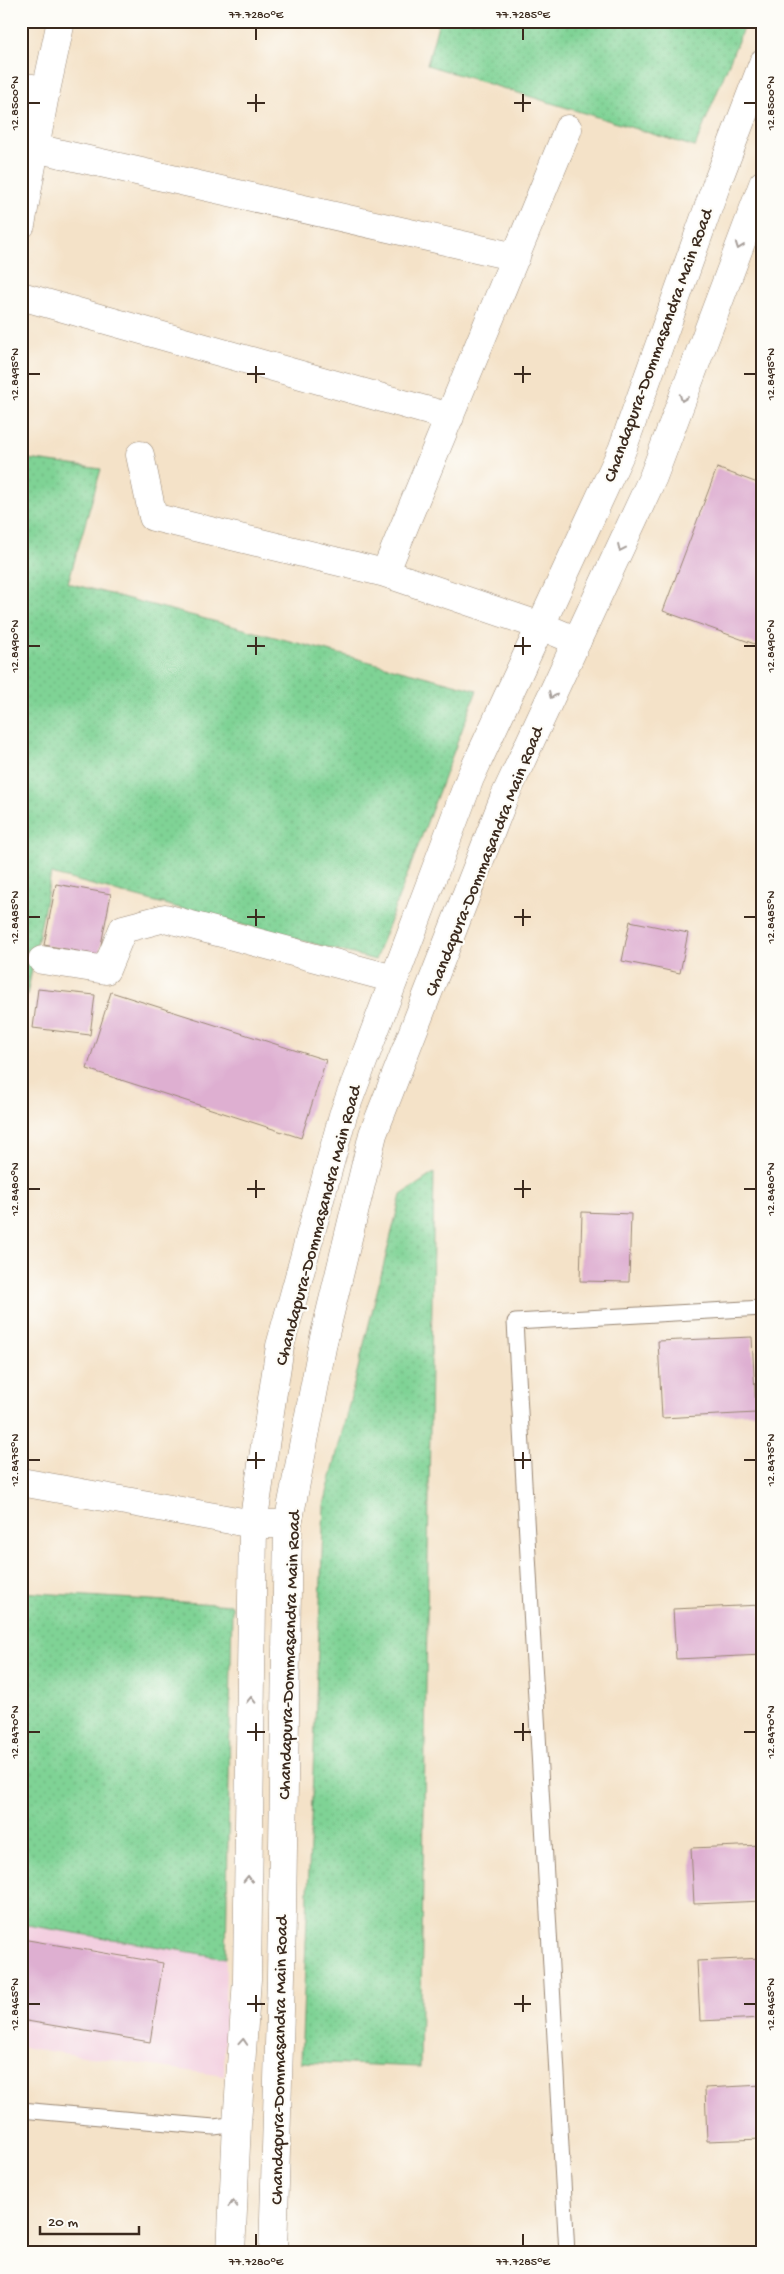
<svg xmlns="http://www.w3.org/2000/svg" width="784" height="2274" font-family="'Gochi Hand',sans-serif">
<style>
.built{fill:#f3cfe0}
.grass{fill:url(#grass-dots);stroke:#5d7e5a}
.building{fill:#deafd1}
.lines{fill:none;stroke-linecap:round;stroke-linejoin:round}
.service-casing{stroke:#988673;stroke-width:17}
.minor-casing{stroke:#988673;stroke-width:29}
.secondary-casing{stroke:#988673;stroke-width:29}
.service{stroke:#fff;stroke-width:15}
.minor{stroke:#fff;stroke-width:28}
.secondary{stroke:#fff;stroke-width:28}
.oneway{stroke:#a79f9a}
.ticks{fill:none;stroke:#3b2a1e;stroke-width:2}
.labels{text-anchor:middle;stroke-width:4.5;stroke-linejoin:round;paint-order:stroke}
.street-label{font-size:18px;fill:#3b2a1e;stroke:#fdfcf7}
.neatline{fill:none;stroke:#3b2a1e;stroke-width:2}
.ticks-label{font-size:12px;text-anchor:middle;fill:#3b2a1e}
</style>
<defs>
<pattern id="grass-dots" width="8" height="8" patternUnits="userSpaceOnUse" patternTransform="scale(1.25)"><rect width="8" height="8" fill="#7fd395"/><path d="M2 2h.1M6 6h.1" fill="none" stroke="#6fb580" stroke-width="1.8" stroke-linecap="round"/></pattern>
</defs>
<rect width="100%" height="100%" fill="#fdfcf7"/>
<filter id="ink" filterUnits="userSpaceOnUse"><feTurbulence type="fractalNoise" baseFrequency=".02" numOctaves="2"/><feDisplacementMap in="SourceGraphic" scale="10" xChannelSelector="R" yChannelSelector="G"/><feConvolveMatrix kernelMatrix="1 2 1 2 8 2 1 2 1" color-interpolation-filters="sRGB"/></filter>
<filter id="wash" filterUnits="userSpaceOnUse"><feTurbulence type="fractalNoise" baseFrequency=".0096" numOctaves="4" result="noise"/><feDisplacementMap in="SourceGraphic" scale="20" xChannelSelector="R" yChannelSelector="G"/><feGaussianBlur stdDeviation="1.12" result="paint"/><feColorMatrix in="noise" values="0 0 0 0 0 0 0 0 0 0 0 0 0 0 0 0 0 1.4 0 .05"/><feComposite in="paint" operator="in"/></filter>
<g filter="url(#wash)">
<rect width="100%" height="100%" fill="#f4e2c8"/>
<path class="built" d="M21,1924L226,1958L224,2076L21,2047Z"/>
<path class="grass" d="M439,21H746L695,147L427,65Z
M21,458L101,469L68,583L477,690L375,960L51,874L23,1015L21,1014Z
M434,1173L420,2067L301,2062L324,1505L401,1195Z
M21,1592L232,1605L226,1958L21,1924Z"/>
<g id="blocks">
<path class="building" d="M717,468L763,485V647L663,611Z
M56,884L111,894L99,955L44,945Z
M630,921L688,933L680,973L622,961Z
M38,989L95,995L90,1035L33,1028Z
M111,992L326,1060L301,1138L87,1069Z
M582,1212L631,1214L629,1282L580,1281Z
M752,1337L756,1413L662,1418L658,1341Z
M761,1605L763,1655L676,1659L673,1609Z
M763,1845V1901L694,1904L691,1848Z
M22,1939L163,1963L150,2042L21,2020Z
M763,1958V2018L700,2021L697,1961Z
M763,2085V2139L707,2141L705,2088Z"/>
</g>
</g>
<g filter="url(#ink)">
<use href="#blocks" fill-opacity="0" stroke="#988673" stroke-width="1"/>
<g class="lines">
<defs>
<path id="service" d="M21,2110L214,2127L237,2124
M567,2253L515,1322L763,1308"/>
<path id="minor" d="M21,87L32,88L44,100L21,225
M44,100L61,21
M35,148L516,257
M21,296L450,417
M140,455L153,517L385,573L541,626L577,641
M385,573L568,129
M42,960L106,970L123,929L165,918L394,979
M21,1482L253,1524H288"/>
<path id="secondary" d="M231,2253L237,2124L247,1979L253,1524L280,1346L343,1115L470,778L622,450L717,183L763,63
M273,2253L281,1976L288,1524L323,1342L373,1134L504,798L653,477L763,184"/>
</defs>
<use href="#service" class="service-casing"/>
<use href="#minor" class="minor-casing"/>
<use href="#secondary" class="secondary-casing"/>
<use href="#service" class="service"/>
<use href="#minor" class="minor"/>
<use href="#secondary" class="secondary"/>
</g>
<defs><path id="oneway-chevron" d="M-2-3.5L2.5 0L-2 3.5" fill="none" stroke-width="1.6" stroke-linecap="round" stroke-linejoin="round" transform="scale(1.25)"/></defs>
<g class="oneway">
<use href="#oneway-chevron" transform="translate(739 246) rotate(110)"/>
<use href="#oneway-chevron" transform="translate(683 398) rotate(110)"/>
<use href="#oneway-chevron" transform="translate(621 548) rotate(115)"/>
<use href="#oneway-chevron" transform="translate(552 695) rotate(115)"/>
<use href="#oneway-chevron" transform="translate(251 1700) rotate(-89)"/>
<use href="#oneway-chevron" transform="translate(248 1879) rotate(-89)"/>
<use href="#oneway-chevron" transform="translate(243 2042) rotate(-86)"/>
<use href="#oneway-chevron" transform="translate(233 2204) rotate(-88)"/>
</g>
</g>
<path class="ticks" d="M256,28V40M523,28V40M256,94V112M523,94V112M28,103H40M247,103H265M514,103H531M744,103H756M256,366V383M523,366V383M28,374H40M247,374H265M514,374H531M744,374H756M256,637V655M523,637V655M28,646H40M247,646H265M514,646H531M744,646H756M256,909V926M523,909V926M28,917H40M247,917H265M514,917H531M744,917H756M256,1180V1198M523,1180V1198M28,1189H40M247,1189H265M514,1189H531M744,1189H756M256,1452V1469M523,1452V1469M28,1460H40M247,1460H265M514,1460H531M744,1460H756M256,1723V1741M523,1723V1741M28,1732H40M247,1732H265M514,1732H531M744,1732H756M256,1995V2012M523,1995V2012M28,2004H40M247,2004H265M514,2004H531M744,2004H756M256,2234V2246M523,2234V2246"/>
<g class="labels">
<g class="street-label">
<text transform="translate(657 345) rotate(-70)" y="6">Chandapura-Dommasandra Main Road</text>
<text transform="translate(483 861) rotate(-68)" y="6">Chandapura-Dommasandra Main Road</text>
<text transform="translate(317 1225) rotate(-75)" y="6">Chandapura-Dommasandra Main Road</text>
<text transform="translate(288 1655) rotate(-88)" y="6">Chandapura-Dommasandra Main Road</text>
<text transform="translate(278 2060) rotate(-89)" y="6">Chandapura-Dommasandra Main Road</text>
</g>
</g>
<rect width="784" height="2274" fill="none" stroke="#fdfcf7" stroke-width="55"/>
<path d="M40 2226v8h99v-8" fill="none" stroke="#3b2a1e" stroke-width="2.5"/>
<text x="48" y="2226" font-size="15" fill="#3b2a1e" stroke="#fdfcf7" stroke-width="4" paint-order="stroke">20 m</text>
<rect x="28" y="28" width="728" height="2218" class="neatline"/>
<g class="ticks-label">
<text x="256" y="18">77.7280°E</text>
<text x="523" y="18">77.7285°E</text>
<text transform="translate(14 103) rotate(-90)" y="4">12.8500°N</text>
<text transform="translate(770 103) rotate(-90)" y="4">12.8500°N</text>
<text transform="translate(14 374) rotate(-90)" y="4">12.8495°N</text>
<text transform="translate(770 374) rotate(-90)" y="4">12.8495°N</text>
<text transform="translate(14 646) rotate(-90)" y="4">12.8490°N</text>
<text transform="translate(770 646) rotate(-90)" y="4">12.8490°N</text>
<text transform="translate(14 917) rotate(-90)" y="4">12.8485°N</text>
<text transform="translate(770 917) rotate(-90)" y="4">12.8485°N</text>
<text transform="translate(14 1189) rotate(-90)" y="4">12.8480°N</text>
<text transform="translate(770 1189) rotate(-90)" y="4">12.8480°N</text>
<text transform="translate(14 1460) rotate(-90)" y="4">12.8475°N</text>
<text transform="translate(770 1460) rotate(-90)" y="4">12.8475°N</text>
<text transform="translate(14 1732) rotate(-90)" y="4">12.8470°N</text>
<text transform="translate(770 1732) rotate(-90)" y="4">12.8470°N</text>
<text transform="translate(14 2004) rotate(-90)" y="4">12.8465°N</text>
<text transform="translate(770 2004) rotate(-90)" y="4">12.8465°N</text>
<text x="256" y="2265">77.7280°E</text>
<text x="523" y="2265">77.7285°E</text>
</g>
</svg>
